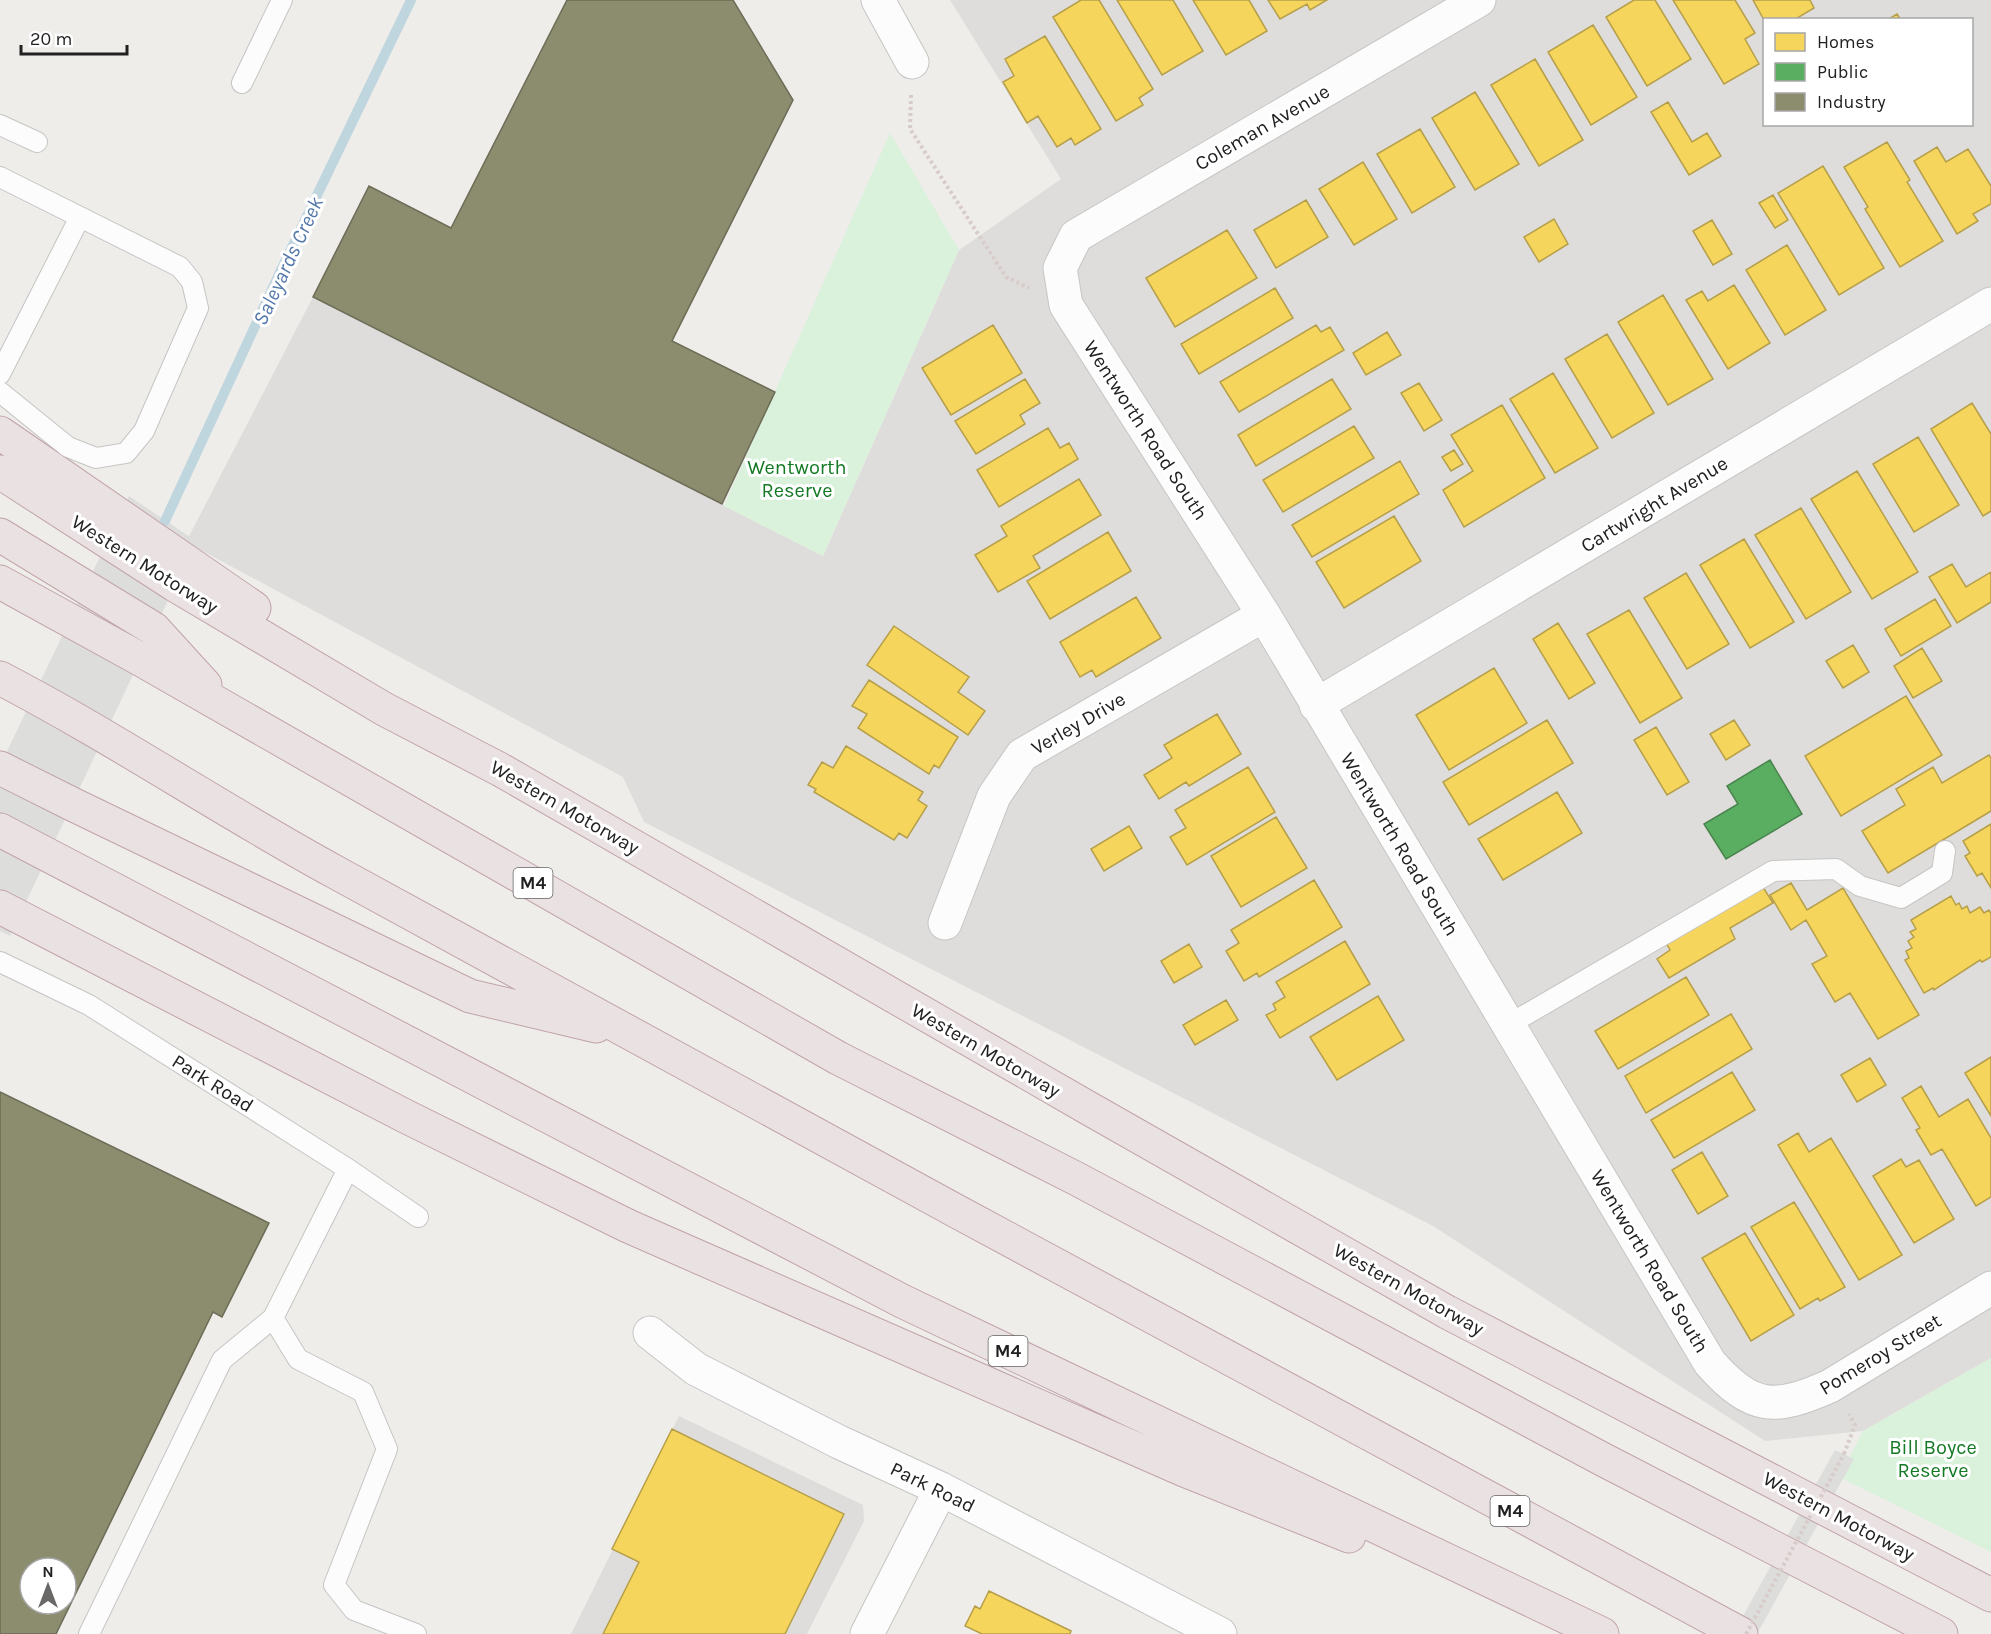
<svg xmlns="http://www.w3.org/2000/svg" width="1991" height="1634" font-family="Karla,sans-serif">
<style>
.residential{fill:#dedddb;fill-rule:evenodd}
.park{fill:#daf2dc}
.pier{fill:#dddddc}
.homes{fill:#f6d55c;stroke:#b69f4a;stroke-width:1.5}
.public{fill:#5aae61;stroke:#49844e;stroke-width:1.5}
.industry{fill:#8c8c6e;stroke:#6c6c57;stroke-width:1.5;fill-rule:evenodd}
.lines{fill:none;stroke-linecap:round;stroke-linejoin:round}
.stream{stroke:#c0d6df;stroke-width:10}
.lane-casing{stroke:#c6c5c4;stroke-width:22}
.street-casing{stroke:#c6c5c4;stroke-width:35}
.highway-casing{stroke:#c1a3aa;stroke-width:35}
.path{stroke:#d7ccca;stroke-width:4;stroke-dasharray:3 3;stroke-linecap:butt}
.lane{stroke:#fcfcfc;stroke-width:20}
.street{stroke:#fcfcfc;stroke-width:33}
.highway{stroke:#eae1e2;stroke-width:33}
.path-bridge{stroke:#d7ccca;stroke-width:4;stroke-dasharray:3 3;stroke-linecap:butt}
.labels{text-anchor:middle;stroke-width:6;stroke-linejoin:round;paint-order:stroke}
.shield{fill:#fff;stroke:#646464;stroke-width:1.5}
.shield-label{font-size:18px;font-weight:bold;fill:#212121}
.street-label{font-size:20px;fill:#212121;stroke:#fff}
.park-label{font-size:20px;fill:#147925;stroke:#fff}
.water-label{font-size:21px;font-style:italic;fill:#5378aa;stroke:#fff}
</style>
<rect width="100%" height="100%" fill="#eeedea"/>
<path class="residential" d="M950,0H1991V1358L1863,1431L1765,1441L1433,1226L644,822L623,777L186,542L313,297L823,556L959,250L1061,179ZM1764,20H1972V124H1764Z
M679,1416L863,1505L864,1521L807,1634H571Z"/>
<path class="park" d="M890,133L959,250L823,556L724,506Z
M1991,1358V1552L1839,1477L1863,1431Z"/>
<path class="pier" d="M129,496L196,541L10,936L0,931V766Z
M1835,1450L1854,1459L1757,1634H1733Z"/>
<path class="homes" d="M1099,0L1153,89L1139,98L1143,105L1116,121L1053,17L1081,0Z
M1117,0H1173L1203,51L1162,75Z
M1193,0H1249L1267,31L1226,55Z
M1268,0H1327L1310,10L1307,4L1280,19Z
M1634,0H1655L1691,59L1647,86L1606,17Z
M1673,0H1735L1755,33L1745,39L1759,64L1724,84Z
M1753,0H1810L1814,8L1794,20H1764Z
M1897,14L1901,20H1887Z
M1593,25L1637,97L1591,125L1548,52Z
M1045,36L1101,129L1075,145L1071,138L1057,147L1038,116L1027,123L1003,82L1014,76L1005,59Z
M1535,59L1583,140L1539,166L1491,85Z
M1475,92L1519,164L1475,190L1432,118Z
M1668,102L1692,142L1707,133L1721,156L1689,175L1651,112Z
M1420,129L1455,187L1412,213L1377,154Z
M1887,142L1910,180L1907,182L1943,241L1900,267L1865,209L1868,207L1844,167Z
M1937,147L1946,162L1968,149L1991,186V204L1973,214L1978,221L1957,234L1914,161Z
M1363,162L1397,219L1354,245L1319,189Z
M1823,166L1884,268L1839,295L1778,193Z
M1773,195L1788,220L1775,228L1759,203Z
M1306,200L1328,237L1276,268L1254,230Z
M1554,219L1568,244L1539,262L1524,237Z
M1712,220L1732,254L1713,265L1693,231Z
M1227,230L1257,278L1175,327L1146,278Z
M1787,245L1826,310L1785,335L1746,270Z
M1734,285L1770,343L1728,369L1686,300L1702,291L1708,301Z
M1275,288L1293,318L1199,374L1181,344Z
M1663,295L1713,379L1668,405L1618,322Z
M993,325L1022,373L951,415L922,368Z
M1316,325L1321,332L1330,327L1344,350L1239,412L1220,382Z
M1387,332L1401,355L1366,375L1353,353Z
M1607,334L1654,413L1612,438L1565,359Z
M1553,373L1598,448L1555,473L1510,399Z
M1025,379L1040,403L1020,415L1025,424L976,454L955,421Z
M1332,379L1351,409L1256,466L1238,435Z
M1419,383L1442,420L1424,431L1401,393Z
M1972,403L1991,434V511L1983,516L1931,429Z
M1502,405L1545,478L1464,527L1443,490L1473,471L1451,435Z
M1354,426L1374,458L1283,512L1263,480Z
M1048,428L1060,448L1069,443L1078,459L999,507L977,470Z
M1918,437L1959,505L1914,532L1873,464Z
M1454,450L1463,464L1451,471L1442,457Z
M1400,461L1419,494L1312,557L1292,525Z
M1857,471L1918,572L1872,599L1811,499Z
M1079,479L1101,515L1033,556L1040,568L998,592L975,555L1007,536L1001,526Z
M1801,508L1851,592L1806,619L1755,535Z
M1394,516L1421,561L1344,608L1316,562Z
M1108,532L1131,571L1050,619L1027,581Z
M1744,539L1794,622L1750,648L1700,565Z
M1952,564L1966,587L1991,572V602L1957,623L1929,577Z
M1686,573L1729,644L1687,669L1644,598Z
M1136,597L1161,638L1096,677L1092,670L1080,677L1060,642Z
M1935,599L1951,626L1901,656L1885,629Z
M1629,610L1682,698L1640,723L1587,634Z
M1558,623L1595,683L1569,699L1533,639Z
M894,626L969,677L958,692L985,711L968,735L867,665Z
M1853,645L1869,672L1843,688L1826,661Z
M1922,648L1942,681L1913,698L1894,666Z
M1494,668L1527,723L1449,770L1416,715Z
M869,680L958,737L939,768L934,765L929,774L858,728L867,714L852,706Z
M1906,696L1942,755L1841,816L1805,756Z
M1217,714L1241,754L1189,786L1186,782L1159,799L1144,775L1172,758L1164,745Z
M1547,720L1573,763L1469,825L1443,782Z
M1734,720L1750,745L1726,760L1710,734Z
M1656,727L1689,782L1667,795L1634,740Z
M846,746L923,792L918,800L927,806L907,838L899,833L894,840L814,792L816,789L808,785L822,762L833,768Z
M1989,755L1991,758V811L1888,873L1862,831L1905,805L1896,789L1933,767L1942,783Z
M1248,767L1275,812L1187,865L1170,837L1186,828L1175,810Z
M1557,792L1582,833L1503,880L1478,839Z
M1276,817L1307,868L1241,907L1211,856Z
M1991,824V888L1982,873L1977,876L1965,856L1970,853L1963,841Z
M1129,826L1142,848L1104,871L1091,849Z
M1314,880L1342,927L1259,977L1257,973L1244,981L1226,951L1239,943L1231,930Z
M1791,883L1807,910L1843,888L1919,1015L1878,1039L1850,993L1835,1002L1812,964L1827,956L1806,920L1791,930L1770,895Z
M1761,884L1773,903L1730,928L1735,939L1669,978L1657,959L1670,950L1665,941Z
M1951,896L1956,905L1959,903L1962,909L1967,906L1970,913L1980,907L1984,913L1989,910L1991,914V957L1982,962L1980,960L1934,990L1933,988L1924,993L1905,960L1909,958L1906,951L1912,948L1908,941L1914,937L1910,932L1916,929L1911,920Z
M1345,941L1370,984L1280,1038L1266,1015L1276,1010L1273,1004L1285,997L1276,982Z
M1189,944L1202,967L1174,983L1161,961Z
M1686,977L1709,1015L1618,1069L1595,1031Z
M1378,996L1404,1040L1337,1080L1310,1037Z
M1226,1000L1238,1020L1195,1045L1183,1025Z
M1731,1014L1752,1049L1646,1113L1625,1076Z
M1991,1057V1116L1965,1073Z
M1870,1058L1886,1085L1857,1102L1841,1075Z
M1732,1072L1755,1110L1674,1158L1651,1120Z
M1921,1086L1939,1117L1968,1099L1991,1138V1197L1976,1206L1942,1149L1931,1155L1916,1130L1920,1128L1902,1098Z
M1798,1133L1809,1152L1831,1138L1902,1255L1859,1280L1778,1145Z
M1702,1152L1728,1196L1698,1214L1672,1170Z
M1901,1159L1906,1167L1919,1160L1954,1219L1914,1243L1873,1176Z
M1794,1202L1845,1287L1820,1301L1818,1298L1800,1309L1751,1227Z
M1745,1233L1794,1315L1751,1341L1702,1258Z
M672,1429L844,1514L785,1634H603L639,1562L612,1549Z
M989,1591L1071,1631L1070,1634H982L965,1626L975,1606L980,1609Z"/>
<path class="public" d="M1770,760L1802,814L1726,859L1704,824L1738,804L1727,786Z"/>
<path class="industry" d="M567,0H733L793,100L672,341L775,392L722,504L313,297L369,186L451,228Z
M0,1092L269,1223L222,1317L213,1312L56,1634H0ZM30,1568H66V1604H30Z"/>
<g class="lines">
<path class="stream" d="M165,521L281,270L411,0"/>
<defs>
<path id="lane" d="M242,83L282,0
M0,125L37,142
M0,177L180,267L192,282L198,308L144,431L126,453L96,458L68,447L0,392
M0,374L80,217
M0,962L89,1005L348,1169L418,1217
M1508,1025L1773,871L1836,869L1860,886L1901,898L1942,873L1945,851
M273,1318L298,1359L363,1392L387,1449L334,1585L354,1610L416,1634
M89,1634L222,1360L273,1318L348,1169"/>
<path id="street" d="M878,0L912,62
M1479,0L1076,236L1060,268L1066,305L1264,615L1710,1363C1752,1410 1774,1411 1830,1386L1991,1288
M1316,705L1991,304
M945,923L994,796L1022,755L1264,615
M650,1333L696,1369L839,1442L941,1489L1220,1634
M867,1634L941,1489"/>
<path id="highway" d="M0,433L254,608
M0,472L175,585L384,709L501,770L1090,1109L1447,1312L1991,1595
M0,535L154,629L205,685
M0,582L140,659L838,1058L1077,1179L1604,1460L1941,1634
M0,678C115,738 223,811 337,873C804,1129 1271,1383 1741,1634
M0,768L72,804L470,996L596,1026
M0,830L902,1301L1602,1634
M0,907L407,1117L628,1226L1184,1470L1349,1536"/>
</defs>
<use href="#lane" class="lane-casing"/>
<use href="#street" class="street-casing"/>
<use href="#highway" class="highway-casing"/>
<path class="path" d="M911,95L910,129L1006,277L1029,288
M1844,1454L1855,1425L1849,1414"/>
<use href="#lane" class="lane"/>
<use href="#street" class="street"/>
<use href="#highway" class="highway"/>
<path class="path-bridge" d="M1746,1634L1844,1454"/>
</g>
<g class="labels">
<g class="shield">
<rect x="513.5" y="868" width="39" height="30" rx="4.5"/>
<rect x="988.5" y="1336" width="39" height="30" rx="4.5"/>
<rect x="1490.5" y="1496" width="39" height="30" rx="4.5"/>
</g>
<g class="shield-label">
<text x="533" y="889">M4</text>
<text x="1008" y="1357">M4</text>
<text x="1510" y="1517">M4</text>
</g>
<g class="street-label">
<text transform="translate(1262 127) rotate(-30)" y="7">Coleman Avenue</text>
<text transform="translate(1146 430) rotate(57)" y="7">Wentworth Road South</text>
<text transform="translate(1654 504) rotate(-31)" y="7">Cartwright Avenue</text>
<text transform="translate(145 564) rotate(32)" y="7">Western Motorway</text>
<text transform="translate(1078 723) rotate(-30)" y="7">Verley Drive</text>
<text transform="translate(565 807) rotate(30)" y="7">Western Motorway</text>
<text transform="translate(1400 844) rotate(59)" y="7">Wentworth Road South</text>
<text transform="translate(986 1050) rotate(30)" y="7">Western Motorway</text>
<text transform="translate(213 1083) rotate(32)" y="7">Park Road</text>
<text transform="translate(1650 1261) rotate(59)" y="7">Wentworth Road South</text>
<text transform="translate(1409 1289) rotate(29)" y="7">Western Motorway</text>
<text transform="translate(1880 1354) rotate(-31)" y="7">Pomeroy Street</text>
<text transform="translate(933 1487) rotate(26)" y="7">Park Road</text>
<text transform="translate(1839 1516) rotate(28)" y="7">Western Motorway</text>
</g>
<g class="park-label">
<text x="797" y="474">Wentworth<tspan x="797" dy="23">Reserve</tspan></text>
<text x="1933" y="1454">Bill Boyce<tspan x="1933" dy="23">Reserve</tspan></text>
</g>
<g class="water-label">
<text transform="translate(288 261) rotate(-65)" y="7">Saleyards Creek</text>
</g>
</g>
<rect x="1763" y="18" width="210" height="108" fill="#ffffff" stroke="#a6a6a6" stroke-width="1.5"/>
<rect x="1775" y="33" width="30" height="18" fill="#f6d55c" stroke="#a6a6a6" stroke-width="1.5"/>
<text x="1817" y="48" font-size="18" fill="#212121">Homes</text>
<rect x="1775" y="63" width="30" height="18" fill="#5aae61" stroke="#a6a6a6" stroke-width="1.5"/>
<text x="1817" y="78" font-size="18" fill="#212121">Public</text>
<rect x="1775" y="93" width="30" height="18" fill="#8c8c6e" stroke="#a6a6a6" stroke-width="1.5"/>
<text x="1817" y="108" font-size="18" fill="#212121">Industry</text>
<g transform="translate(48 1586)"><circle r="28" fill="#ffffff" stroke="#a6a6a6" stroke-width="1.5"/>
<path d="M0-4.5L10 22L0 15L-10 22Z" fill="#696867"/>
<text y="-9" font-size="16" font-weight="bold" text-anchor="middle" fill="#212121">N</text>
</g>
<path d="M21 45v9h106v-9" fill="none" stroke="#212121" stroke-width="3"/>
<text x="30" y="45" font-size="18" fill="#212121" stroke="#ffffff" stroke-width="4.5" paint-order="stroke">20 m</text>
</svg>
